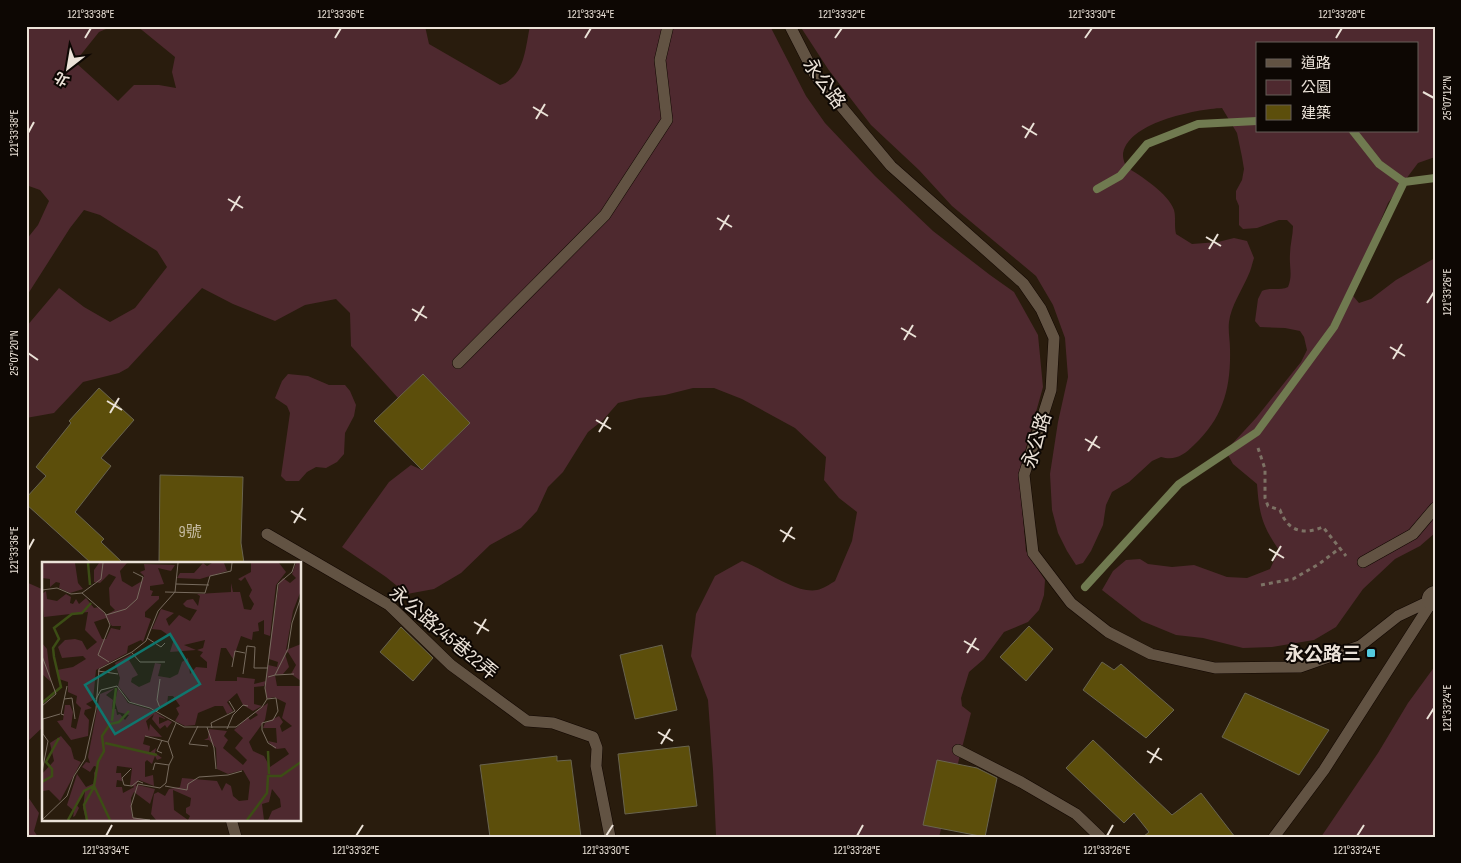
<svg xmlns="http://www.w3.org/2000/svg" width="1461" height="863" font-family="'Sofia Sans Condensed','Noto Sans TC',sans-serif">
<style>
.green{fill:#4e292f;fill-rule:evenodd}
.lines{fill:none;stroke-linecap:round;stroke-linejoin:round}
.stream{stroke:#707a50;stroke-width:8}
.building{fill:#5c4e0b;stroke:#69644f}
.service-casing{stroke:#110600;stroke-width:12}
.minor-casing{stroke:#110600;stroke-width:25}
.path{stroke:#7d7265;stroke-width:3;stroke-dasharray:4 4;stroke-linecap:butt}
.service{stroke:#625343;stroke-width:11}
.minor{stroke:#625343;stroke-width:24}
.ticks{fill:none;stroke:#ebe2d8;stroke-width:2}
.poi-dot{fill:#54cade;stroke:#0d0703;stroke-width:2}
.labels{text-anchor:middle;stroke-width:4;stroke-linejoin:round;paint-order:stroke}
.number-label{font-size:16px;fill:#c7bda5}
.street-label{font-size:19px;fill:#ebe2d8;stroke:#0d0703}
.poi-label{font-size:19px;font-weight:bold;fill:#ebe2d8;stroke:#0d0703;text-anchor:end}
.inset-river{fill:none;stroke:#3c4d15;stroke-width:2.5}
.inset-road{fill:none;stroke:#776b5e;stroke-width:1}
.view{fill:#0f766e;fill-opacity:0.15;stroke:#0f766e;stroke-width:2.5}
.inset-edge{fill:none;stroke:#ebe2d8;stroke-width:2.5}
.neatline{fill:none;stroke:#ebe2d8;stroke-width:2}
.ticks-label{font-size:12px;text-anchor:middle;fill:#ebe2d8}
</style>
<rect width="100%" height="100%" fill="#291c0d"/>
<path class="green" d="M26,26H113L99,32L75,62L118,101L134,85H159L176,88L172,72L175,57L137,26H425L429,44L500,85C525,77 525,49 530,26H770L806,96L825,123L875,176L933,231L990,275L1014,292L1038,335L1043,387L1019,473L1026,551L1045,580L1044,595L1039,610L1028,622L1004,632L984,659L969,672L961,698L962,706L971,713L939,837H702L716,835L713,770L708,700L691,656L696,614L715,576L742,561C763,568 795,594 817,590C823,589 830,584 835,581L852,541L857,512L839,498L824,480L826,457L795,428L742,399L714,388H693L665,395L639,398L618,403L603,420L588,432L563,472L548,487L537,511L521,528L490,545L461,573L434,589L407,594L386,577L342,547L389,482L411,465L422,470L470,423L423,374L398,398L351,346L350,313L336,299L305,305L275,321L233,304L202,288L128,368L119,373L83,382L54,413L26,418V327L59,288L84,307L110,322L135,308L167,267L157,251L100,215L84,210L70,228L26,297V240L38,225L49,201L40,190L26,185Z
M800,26H1435V157L1418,163L1388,203L1367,253L1348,290L1359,303L1371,299L1396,280L1435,258V533L1420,546L1395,559L1363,589L1336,627L1314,640L1272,647L1243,648L1203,638L1176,635L1142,621L1102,590L1113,571L1126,560L1140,559L1148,564L1172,567L1194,565L1227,577L1247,578L1270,569L1279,550C1262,526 1259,513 1257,484L1233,464L1228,455L1232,444L1256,418L1301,362L1307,350L1304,337L1300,331L1285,328L1260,327L1255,321L1258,299L1262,291C1270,287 1280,291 1288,287C1293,275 1289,267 1290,254C1290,245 1293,235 1293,226L1287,220H1279L1257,228L1243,229L1239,225V206L1236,199V191L1242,180L1244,169L1242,157L1237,133L1222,108C1197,109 1124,123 1123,156C1123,159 1125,164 1126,167C1140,175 1169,194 1174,210C1176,217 1174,226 1176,234L1192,244L1218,242L1234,238L1247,241L1254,258C1252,264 1251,270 1248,276C1242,290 1231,306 1229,322C1228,331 1230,340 1230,349C1231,388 1223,418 1194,445C1184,455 1175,461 1161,457L1152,461L1129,482L1112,492L1106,505L1103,525L1091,551L1083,563L1076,565L1067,551L1058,533L1052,510L1050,474L1058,422L1068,377L1065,338L1053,305L1036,276L952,206L919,170L871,125L828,69ZM1257,44H1417V131H1257Z
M288,374L308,376L329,385H345L350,391L356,405L354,416L345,433L344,454L337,462L326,468L316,467L307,472L299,481H286L281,476L290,413L287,406L275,398L282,381Z
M26,582L44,590V726L26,743Z
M1435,666V837H1321L1378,753L1408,703Z
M26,794L39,813L34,831L38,837H26Z"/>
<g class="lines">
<path class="stream" d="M1353,131L1379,164L1404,182L1435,178
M1097,189L1120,176L1147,144L1198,124L1257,121
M1085,587L1179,484L1257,432L1334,327L1404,182"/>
</g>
<path class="building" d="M423,374L470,423L422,470L374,421Z
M99,388L134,420L101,458L111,466L75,512L104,539L101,542L123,563H91L26,504V498L46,476L36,467L71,423L69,421Z
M160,475L243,477L241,543L244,563H159Z
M1029,626L1053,649L1026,681L1000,657Z
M401,627L433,658L413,681L380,652Z
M662,645L677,710L635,719L620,655Z
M1102,662L1114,670L1121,664L1174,710L1146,738L1083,690Z
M1245,693L1329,730L1299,775L1222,737Z
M1093,740L1172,815L1201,793L1235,837H1143L1149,832L1134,813L1124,823L1066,768Z
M689,746L697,806L625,814L618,754Z
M557,756V761L571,760L581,837H490L480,765Z
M937,760L977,768L997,778L985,837L923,825Z"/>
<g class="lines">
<defs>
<path id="service" d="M790,26L815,75L891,166L1023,283L1041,309L1054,338L1051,390L1024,475L1033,553L1071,603L1108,632L1151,654L1215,668L1300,667L1360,646L1398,616L1434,599
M458,363L605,215L667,120L660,60L668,26
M267,534L389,605L451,665L527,721L553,723L593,737L597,748L596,766L610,837
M1363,562L1413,534L1435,508
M958,750L1021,782L1076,814L1100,837
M231,819L236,837
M1274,837L1324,770L1433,600"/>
<path id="minor" d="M1434,599L1435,598"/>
</defs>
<use href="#service" class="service-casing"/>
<use href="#minor" class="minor-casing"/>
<path class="path" d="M1258,448L1265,469V498L1268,506L1280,510C1288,532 1304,535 1323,527L1346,556
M1261,585L1293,579L1319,564L1340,548"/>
<use href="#service" class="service"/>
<use href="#minor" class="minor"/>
</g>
<path class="ticks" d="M85,38L91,28M335,38L341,28M585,38L591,28M835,38L842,28M1085,38L1092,28M1336,38L1342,28M1423,92L1434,98M533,107L548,116M536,119L545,104M1022,126L1037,135M28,133L34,122M1025,138L1034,123M228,199L243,208M231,211L240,196M717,218L732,227M720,230L729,215M1206,237L1221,246M1209,249L1218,234M1427,303L1434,292M412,309L427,318M415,321L424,306M901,328L916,337M904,340L913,325M1390,347L1405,356M28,353L38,360M1393,359L1402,344M107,401L122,410M110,413L119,398M596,420L611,429M599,432L608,417M1085,439L1100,448M1088,451L1097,436M291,511L306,520M294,523L303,508M780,530L795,539M783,542L792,527M1269,549L1284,558M28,550L34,539M1272,561L1281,546M474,622L489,631M477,634L486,619M964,641L979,650M967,653L976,638M1427,719L1434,708M658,732L673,741M661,744L670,729M1147,751L1162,760M1150,763L1159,748M106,836L112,825M356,836L363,825M606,836L613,825M857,836L863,825M1107,836L1113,825M1357,836L1364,825"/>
<rect class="poi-dot" x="1366" y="648" width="10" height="10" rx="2.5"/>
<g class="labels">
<g class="number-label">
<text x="190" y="537">9號</text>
</g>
<g class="street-label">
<text transform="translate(825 83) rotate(54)" y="7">永公路</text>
<text transform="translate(1036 440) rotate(-73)" y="7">永公路</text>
<text transform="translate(444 632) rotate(40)" y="7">永公路245巷22弄</text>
</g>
<g class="poi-label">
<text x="1361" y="660">永公路三</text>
</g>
</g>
<g transform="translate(42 562)">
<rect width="259" height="259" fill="#291c0d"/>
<path d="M0,1H33L36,21L41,27L28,31L17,26L18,21L14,20L8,25V17L0,16ZM57,1H85L78,9L80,19L90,25L100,19L102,14L98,10L103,8L102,2L133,3L129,9L116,6L122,22L108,24V28L111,29L109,34H117V37L103,50V55L109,57L101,80L99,78L86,84L85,91L54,108L51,138L44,142L50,146L43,148L42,152L47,158L46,174L29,178L15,159L21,158L23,143H28L31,150L29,165L34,167L39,146L34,141L35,134L26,130V120L17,117L15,108L31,105L44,97L41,94L20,96L16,85L23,78L33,77L40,79L45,88L55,80L43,68L46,50L2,55L0,32L4,29L5,37L15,39L24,32L29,35L28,41L31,42L34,37L37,42L44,36L52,46L57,45L64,53L73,48L68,43L67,26L74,15L67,12L58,21L52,20V8ZM64,56L70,64H79L78,68L69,66L64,77H60L52,60ZM161,1L165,4L170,1H182L185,9L158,17L135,16L138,11H152ZM209,1H237L244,10L234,23L228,74L222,72V58L216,61L217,69L211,70L210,78L199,74L191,97L184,86H179L173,119H195V115L213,117L212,122L224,119L222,124L212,125V142L220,144L211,149L201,143L195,131L185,140L191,149L185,152L181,144H173L156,151L153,163L143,164L133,159L137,152L134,146L138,144L131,134H126L125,143L114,148L89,140L76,124L78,116L73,101L90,92L87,98L96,113L90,116L89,120L97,125L108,120L113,101L119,102L116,114L128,116L136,112L140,100L146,96L148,112L154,105L165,106V100L158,94L161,90L155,88L161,86L163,78L142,83L154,88L128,90L132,77L119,68L110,67L119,47L132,51L124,57L127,64L137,53L148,59L155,48L144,45L141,42L145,38L151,37L156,44L158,34L155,32L189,30V21L191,30H198L202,47L209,48L212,42L207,34L210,28L203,15L199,19L196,17L209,10ZM254,1H259L258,31L251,49L244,88L259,82V119L249,112L254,103L246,90L243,92L247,105L241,112L233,113L235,124H259V258H226L230,249L239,245L238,237L230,227L227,240L220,242L222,258H114L109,252L112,232L116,230L123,234L127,227L138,225L140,216L175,219L180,229L184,221L189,224L191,234L197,239L206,238L208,220L201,208L186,212L175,207L174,186L167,178H162L166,176L167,167L185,169L182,174L186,178L181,186L201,203L205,198L193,186L201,176L192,168L206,155L208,158L216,153L213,150L226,141L223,158L207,180L211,189L222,194L228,205L247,192L243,186L235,187L232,186L226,179L235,181L234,166H221L223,161L237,154L241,160L238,164L240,170L250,164L240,156L244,141L232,135L225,137L223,126L226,103L235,105L236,100L227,97V89L237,21L241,16L248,21L254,16L250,12ZM131,228L149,236L148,244L144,246V251L148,254L146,258L132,248ZM0,81L5,87L9,120L0,112ZM73,126L64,133L71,138L70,147H74L75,153L78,152L83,158L87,153L76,150L73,140L76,126L86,141L110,148L124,157L117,155V162L126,158L130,160L125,166L123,163L118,167L110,157L112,152L104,159L107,169L108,162L120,175L103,174L101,182L108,184L107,191L114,186L113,191L120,196L115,198L113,194L110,202L105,198L103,200V215L111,213L112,224L97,218L93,225L88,223L90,206L75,204L74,211H79L80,219L75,218L74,225H80L81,231L96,223L113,227L108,242L92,230L89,236L90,255L107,258H44L41,246L43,229L34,242L37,246L33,254L31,255L32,249L25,243L35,212L44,225L53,221L52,211L55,205L52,204L48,210L40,205L44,200L48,201L46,195L58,132ZM19,174L29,186L32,197L39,200L18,239L7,228L1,229L0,212L12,199L8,181Z" fill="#4e292f" fill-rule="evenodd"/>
<path class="inset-river" d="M46,1L48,23M0,141L19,125L12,95L11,86L17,77L12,66L30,52L40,51L49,41M70,159L74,126M63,181L115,193M226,189L227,212M0,220L10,214V207L4,200L17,176M52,224L56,200L62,189L60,174L68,162L77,160L87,149M26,258L42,229L52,224L68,258M45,258L42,243L52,225M205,258L225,231L226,214H239L259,200"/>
<path class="inset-road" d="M134,22L167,23M0,28L15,26L29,32L40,31L59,17L61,1M123,30L163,31L168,14L189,9L190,1M40,31L63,51L68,63L56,93L67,100M64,53L84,47L95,37L101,15L91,10M105,76L119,85L123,81M90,91L98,100H123M0,94L14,132L0,144M190,105L193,89L203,91M56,109L76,112M201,112L205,84L213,85L212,106H226M233,113L252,112M226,115L233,113L246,87L250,61L259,35M22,137L30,136L33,157M54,137L59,128L75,124L87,140L108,146L142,165H194L220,145L225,137L223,126L236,22L250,10L253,1M225,137L234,136L236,149L231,158L220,161V168L226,181L234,186M114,150L118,146L115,138L118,117M22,153L19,152L25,124M1,157L18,152M156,164L147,182L166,184M165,165L172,186L174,207M170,166L169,161L193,149L187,139M185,167L191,153L201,143L206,144M103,174L126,180M120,178L115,189L120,191M127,203L131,195L126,180L134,161M89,207L80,216L82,223L90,224L96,219L101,221M0,210L6,179L1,172V156M123,224L145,228L146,222L157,215L186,213L200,209M0,258L25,234L32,214L43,197L54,147L57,107L90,90L104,79L116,49L133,30L136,1M108,258L91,256L89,244L96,222L118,226L124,221L127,203L113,201L111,208"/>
<path class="view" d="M128,72L158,122L73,172L43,123Z"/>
<rect width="259" height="259" class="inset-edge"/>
</g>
<rect width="1461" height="863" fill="none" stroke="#0d0703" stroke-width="55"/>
<rect x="1256" y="42" width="162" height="90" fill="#0d0703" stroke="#665f58"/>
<rect x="1266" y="59" width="25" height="8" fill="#625343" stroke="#665f58"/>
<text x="1301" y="68" font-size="15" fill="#ebe2d8">道路</text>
<rect x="1266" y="80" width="25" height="15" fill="#4e292f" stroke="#665f58"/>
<text x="1301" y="92" font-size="15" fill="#ebe2d8">公園</text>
<rect x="1266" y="105" width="25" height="15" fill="#5c4e0b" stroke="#665f58"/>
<text x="1301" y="118" font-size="15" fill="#ebe2d8">建築</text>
<g transform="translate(68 68) rotate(211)" stroke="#0d0703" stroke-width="4" paint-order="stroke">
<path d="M0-4L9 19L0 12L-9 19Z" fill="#ebe2d8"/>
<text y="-8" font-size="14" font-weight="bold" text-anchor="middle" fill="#ebe2d8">北</text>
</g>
<rect x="28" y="28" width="1406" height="808" class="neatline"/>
<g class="ticks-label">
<text x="91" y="18">121°33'38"E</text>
<text x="341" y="18">121°33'36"E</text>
<text x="591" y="18">121°33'34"E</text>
<text x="842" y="18">121°33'32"E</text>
<text x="1092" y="18">121°33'30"E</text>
<text x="1342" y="18">121°33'28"E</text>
<text transform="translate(1447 98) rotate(-90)" y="4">25°07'12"N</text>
<text transform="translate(14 133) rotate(-90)" y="4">121°33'38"E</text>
<text transform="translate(1447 292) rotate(-90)" y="4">121°33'26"E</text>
<text transform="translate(14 353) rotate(-90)" y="4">25°07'20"N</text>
<text transform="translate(14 550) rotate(-90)" y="4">121°33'36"E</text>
<text transform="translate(1447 708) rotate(-90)" y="4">121°33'24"E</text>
<text x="106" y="854">121°33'34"E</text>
<text x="356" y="854">121°33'32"E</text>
<text x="606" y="854">121°33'30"E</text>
<text x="857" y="854">121°33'28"E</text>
<text x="1107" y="854">121°33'26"E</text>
<text x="1357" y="854">121°33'24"E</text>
</g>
</svg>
